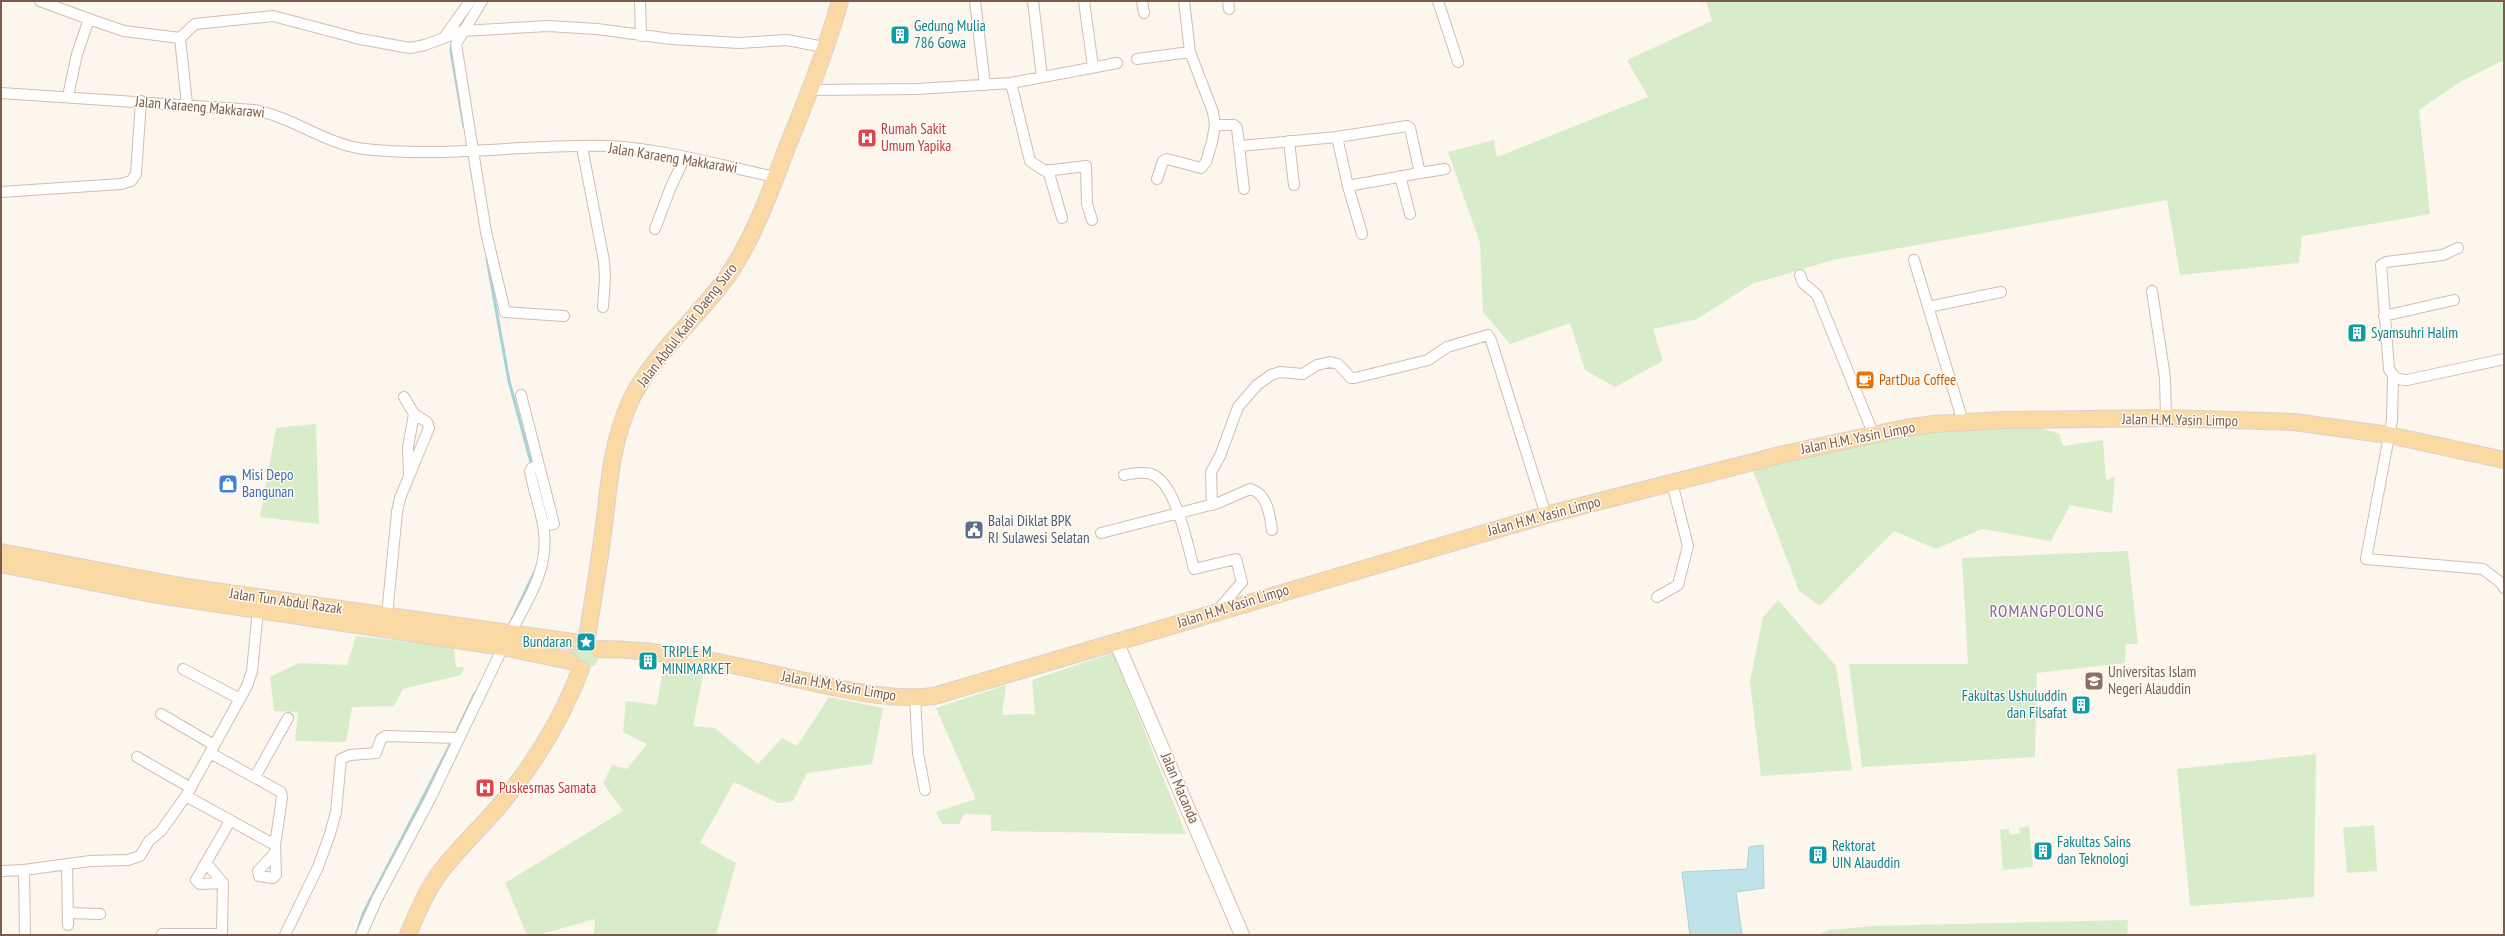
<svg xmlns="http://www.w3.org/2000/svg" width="2505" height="936" font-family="'PT Sans Narrow',sans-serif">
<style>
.green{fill:#d8ecc9}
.water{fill:#bfe3e8;stroke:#a5d3da}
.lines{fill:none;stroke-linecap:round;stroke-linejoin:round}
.stream{stroke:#a5d3da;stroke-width:3}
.street-casing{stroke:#d1beb0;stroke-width:12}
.secondary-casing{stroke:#d6c0b0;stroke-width:16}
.primary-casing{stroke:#dad1cd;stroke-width:18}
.street{stroke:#fff;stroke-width:10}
.secondary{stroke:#fff;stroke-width:14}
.primary{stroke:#fbd9a5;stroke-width:16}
.labels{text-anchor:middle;stroke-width:3;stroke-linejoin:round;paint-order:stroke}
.culture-label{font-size:15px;fill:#0d838f;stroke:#fffaf3;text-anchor:start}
.street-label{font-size:15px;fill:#7a5c4d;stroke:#fffaf3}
.health-label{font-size:15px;fill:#be3a42;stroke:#fffaf3;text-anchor:start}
.food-label{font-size:15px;fill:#c56008;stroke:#fffaf3;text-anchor:start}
.shop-label{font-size:15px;fill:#366cbe;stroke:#fffaf3;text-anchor:start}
.service-label{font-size:15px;fill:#4e5e75;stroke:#fffaf3;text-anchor:start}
.education-label{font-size:15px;fill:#785e54;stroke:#fffaf3;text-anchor:start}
.quarter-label{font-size:17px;letter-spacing:1px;fill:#846695;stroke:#fffaf3}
</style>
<rect width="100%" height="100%" fill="#fdf6ec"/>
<path class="green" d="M1706,1H2504V60L2460,82L2419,110L2430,214L2302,236L2299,263L2180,275L2167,200L1833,260L1752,284L1697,319L1653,329L1663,361L1615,387L1585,370L1570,323L1510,344L1483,312L1480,243L1448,152L1494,140L1497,157L1648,97L1627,60L1712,21Z
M316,424L319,524L260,517L276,428Z
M2033,425L2059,434L2063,446L2103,440L2106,481L2115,476L2112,513L2070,505L2051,541L1982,529L1936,549L1894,531L1820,606L1799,591L1753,470L1874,441L1949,428Z
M2128,551L2138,644H2126L2125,663L2037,673L2035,757L1862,767L1849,664H1968L1962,558Z
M1778,600L1836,666L1852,770L1761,776L1750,681L1763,617Z
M356,636L454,647L456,667H464L461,675L403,689L394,706L352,707L346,742L295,741L298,712L274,711L270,677L299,663L347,665Z
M594,641L600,656L595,665L586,669L568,654L572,644Z
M1113,653L1186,834L991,831V815L964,814L959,824H942L936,812L976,799L936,708L1006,685L1002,715L1035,714L1032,680Z
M664,663L704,670L693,726L715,728L758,764L782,738L797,746L829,697L883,708L872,764L807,773L793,801L778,803L734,782L700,843L736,863L716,935H594L595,919L538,935H527L505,883L623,811L603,783L612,765L627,769L647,744L623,732L626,701L657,705Z
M2316,754L2314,897L2190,906L2177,769Z
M2374,825L2377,871L2347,873L2343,828Z
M2029,826L2033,867L2003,870L2000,830L2009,829L2010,835L2020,833L2019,828Z
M2128,920L2127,935H1818L1829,930L1873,926Z"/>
<path class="water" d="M1763,845L1764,888L1736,892L1742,935H1690L1682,872L1747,869L1749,847Z"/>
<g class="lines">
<path class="stream" d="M457,30L476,1
M453,36L451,51L464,127
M487,259L509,381L532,466
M511,622L535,571
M457,731L475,693
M357,933L363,914L450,745"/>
<defs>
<path id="street" d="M40,1L89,19L77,54L68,96
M482,1L456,44L486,232L505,312L564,316
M640,1L641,36
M975,1L985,85
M1033,1L1042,77
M1084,1L1093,67
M1142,1L1144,13
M1228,1L1229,9
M1438,1L1458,62
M89,19L124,31L180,38L187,104
M446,35L470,1
M180,38L195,24L273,16L360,39L410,48L425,45L462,31L548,26L597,29L671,39L739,43L787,40L824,47
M1137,59L1190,52
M1011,83L1030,161L1045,171L1086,166L1087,204L1092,220
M810,90L918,89L1011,83L1117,63
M1,93L254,110C293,117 325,144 364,149C445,158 525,144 606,146C663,148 720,166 776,177
M1215,125H1234L1237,128L1244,189
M1337,137L1348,186
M1289,141L1294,185
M1240,146L1337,137L1407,126L1410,128L1420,173L1445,169
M582,147L604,261L605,278L603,307
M1048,170L1062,218
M1400,176L1410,214
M1157,179L1163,161L1167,159L1201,168L1206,162L1212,142L1215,125L1213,112L1190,52L1184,1
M1,192L121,184L131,181L136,174L141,101
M655,229L670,189L685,157
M1362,234L1348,186L1420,173
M2458,248L2443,255L2386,262L2381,265L2389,369C2394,377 2397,380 2407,380L2504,359
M1914,260L1963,422
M1800,275L1803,283L1817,295L1873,433
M2152,291L2165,378L2166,418
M1928,307L2001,292
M2384,316L2454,300
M2393,376L2392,420L2366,559L2483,569L2501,583L2504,588
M521,395L554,524L543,526
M409,475L408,447L414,414
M1124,475C1132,474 1143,471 1151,474C1176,482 1188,547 1194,569L1236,559L1242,582L1218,610
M1212,505L1211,472L1220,456L1238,407L1257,385L1271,375L1280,372L1303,374L1317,365L1330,362L1338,364L1351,378H1355L1428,360L1447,347L1488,335L1491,340L1546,515
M1101,533L1218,503L1250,489C1267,493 1270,515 1272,530
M1657,597L1678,585L1688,546L1672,483
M387,615L397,512L400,498L429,428L427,422L414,414L404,397
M509,635C528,600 551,567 543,525C540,507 533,489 530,471L532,468L538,465
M183,669L240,699
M915,698L918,753L925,790
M161,714L214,745
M137,757L191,788
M255,777L288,718
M186,796L275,845L282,798L281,792L210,753
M274,854L258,871L259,876L273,878L276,875L275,845
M67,864L68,925
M207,864L223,883
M24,870L90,861L128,860L140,856L149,841L161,831L186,796L247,686L252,671L258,610
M1,871L24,870L25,935
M68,913L100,914
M162,934H218L222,932L223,883L200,884L196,880L230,821
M285,935L318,867L330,834L336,812L341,759L350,755L376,753L381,739L386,736L459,738
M361,935L377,899L431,797L503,647"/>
<path id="secondary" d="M1116,641L1242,935"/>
<path id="primary" d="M1,552L186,587L573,642
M1,564L152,594L503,647L570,661
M587,638C594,595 601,552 606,509C610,472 614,439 629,404C650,356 702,315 731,271C755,234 771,190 786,150C806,101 826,51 840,1
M599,649C669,649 738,666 805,681C848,690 890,701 934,696L1546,515L1784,454L1905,428L1934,424L2005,420L2166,418L2294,422L2389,435L2504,460
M408,935C416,915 424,896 436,878C457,848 486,824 508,795C539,757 563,715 581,669"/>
</defs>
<use href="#street" class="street-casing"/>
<use href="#secondary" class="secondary-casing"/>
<use href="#primary" class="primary-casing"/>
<use href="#street" class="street"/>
<use href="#secondary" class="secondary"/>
<use href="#primary" class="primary"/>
</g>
<defs>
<symbol id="building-square" viewBox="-11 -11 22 22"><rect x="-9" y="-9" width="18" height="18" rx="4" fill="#0f9aa8" stroke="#fffaf3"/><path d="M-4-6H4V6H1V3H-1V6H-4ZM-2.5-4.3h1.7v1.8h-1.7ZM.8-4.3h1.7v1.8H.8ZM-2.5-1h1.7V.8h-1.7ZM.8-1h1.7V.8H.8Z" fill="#fff"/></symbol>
<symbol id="hospital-square" viewBox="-11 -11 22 22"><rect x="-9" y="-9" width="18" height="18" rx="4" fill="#e0444e" stroke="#fffaf3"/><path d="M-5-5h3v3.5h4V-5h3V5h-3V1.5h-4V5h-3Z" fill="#fff"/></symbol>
<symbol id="cafe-square" viewBox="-11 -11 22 22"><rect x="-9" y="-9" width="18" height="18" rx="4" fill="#e8710a" stroke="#fffaf3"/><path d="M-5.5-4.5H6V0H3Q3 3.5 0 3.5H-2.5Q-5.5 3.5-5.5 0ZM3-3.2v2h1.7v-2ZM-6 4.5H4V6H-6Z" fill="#fff"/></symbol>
<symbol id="shop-square" viewBox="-11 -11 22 22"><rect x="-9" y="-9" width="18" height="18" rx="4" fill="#3f7fe0" stroke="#fffaf3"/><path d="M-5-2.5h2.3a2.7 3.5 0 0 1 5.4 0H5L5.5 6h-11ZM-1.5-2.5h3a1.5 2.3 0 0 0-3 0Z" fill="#fff"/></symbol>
<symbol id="civic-square" viewBox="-11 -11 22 22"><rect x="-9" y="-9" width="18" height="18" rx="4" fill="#5c6f8a" stroke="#fffaf3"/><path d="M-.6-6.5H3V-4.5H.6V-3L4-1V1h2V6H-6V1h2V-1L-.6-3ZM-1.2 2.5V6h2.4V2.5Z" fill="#fff"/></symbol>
<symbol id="sight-square" viewBox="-11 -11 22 22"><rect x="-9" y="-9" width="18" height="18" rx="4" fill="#0f9aa8" stroke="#fffaf3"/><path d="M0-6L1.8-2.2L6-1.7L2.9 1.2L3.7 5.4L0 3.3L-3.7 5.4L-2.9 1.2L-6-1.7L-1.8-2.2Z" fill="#fff"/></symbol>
<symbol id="university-square" viewBox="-11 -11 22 22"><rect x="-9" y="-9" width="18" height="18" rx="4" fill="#8d6e63" stroke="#fffaf3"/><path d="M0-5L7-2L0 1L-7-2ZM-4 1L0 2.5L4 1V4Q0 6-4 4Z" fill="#fff"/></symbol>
</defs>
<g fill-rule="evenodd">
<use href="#building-square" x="889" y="24" width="22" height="22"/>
<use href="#hospital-square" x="856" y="127" width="22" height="22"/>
<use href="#building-square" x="2346" y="322" width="22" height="22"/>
<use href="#cafe-square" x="1854" y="369" width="22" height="22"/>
<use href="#shop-square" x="217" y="473" width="22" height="22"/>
<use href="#civic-square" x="963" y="519" width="22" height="22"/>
<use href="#sight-square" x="575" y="631" width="22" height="22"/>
<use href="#building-square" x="637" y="650" width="22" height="22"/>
<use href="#university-square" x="2083" y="670" width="22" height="22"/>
<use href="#building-square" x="2070" y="694" width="22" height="22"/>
<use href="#hospital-square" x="474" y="777" width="22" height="22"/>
<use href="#building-square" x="2032" y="840" width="22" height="22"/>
<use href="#building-square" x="1807" y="844" width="22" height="22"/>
</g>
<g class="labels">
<g class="culture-label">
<text x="914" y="31">Gedung Mulia<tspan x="914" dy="17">786 Gowa</tspan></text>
<text x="2371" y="338">Syamsuhri Halim</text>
<text x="572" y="647" text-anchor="end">Bundaran</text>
<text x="662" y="657">TRIPLE M<tspan x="662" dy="17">MINIMARKET</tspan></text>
<text x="2067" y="701" text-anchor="end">Fakultas Ushuluddin<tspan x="2067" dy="17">dan Filsafat</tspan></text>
<text x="2057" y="847">Fakultas Sains<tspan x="2057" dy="17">dan Teknologi</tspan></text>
<text x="1832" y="851">Rektorat<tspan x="1832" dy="17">UIN Alauddin</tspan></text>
</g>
<g class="street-label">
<text transform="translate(200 107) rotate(5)" y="5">Jalan Karaeng Makkarawi</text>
<text transform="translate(673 158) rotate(9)" y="5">Jalan Karaeng Makkarawi</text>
<text transform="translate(687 325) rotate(-52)" y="5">Jalan Abdul Kadir Daeng Suro</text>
<text transform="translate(2180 420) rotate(1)" y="5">Jalan H.M. Yasin Limpo</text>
<text transform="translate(1858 438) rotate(-11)" y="5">Jalan H.M. Yasin Limpo</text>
<text transform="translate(1544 516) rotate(-15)" y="5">Jalan H.M. Yasin Limpo</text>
<text transform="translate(286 601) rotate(8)" y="5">Jalan Tun Abdul Razak</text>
<text transform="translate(1233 606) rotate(-17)" y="5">Jalan H.M. Yasin Limpo</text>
<text transform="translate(839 686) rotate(10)" y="5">Jalan H.M. Yasin Limpo</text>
<text transform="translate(1180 788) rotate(67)" y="5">Jalan Macanda</text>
</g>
<g class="health-label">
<text x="881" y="134">Rumah Sakit<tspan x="881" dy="17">Umum Yapika</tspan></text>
<text x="499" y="793">Puskesmas Samata</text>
</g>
<g class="food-label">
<text x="1879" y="385">PartDua Coffee</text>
</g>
<g class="shop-label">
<text x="242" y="480">Misi Depo<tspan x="242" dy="17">Bangunan</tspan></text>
</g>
<g class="service-label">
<text x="988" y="526">Balai Diklat BPK<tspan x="988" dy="17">RI Sulawesi Selatan</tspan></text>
</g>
<g class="education-label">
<text x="2108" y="677">Universitas Islam<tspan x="2108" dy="17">Negeri Alauddin</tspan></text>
</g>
<g class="quarter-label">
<text x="2047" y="617">ROMANGPOLONG</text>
</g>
</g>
<rect width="2505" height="936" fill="none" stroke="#7a5c4d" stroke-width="4"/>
</svg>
